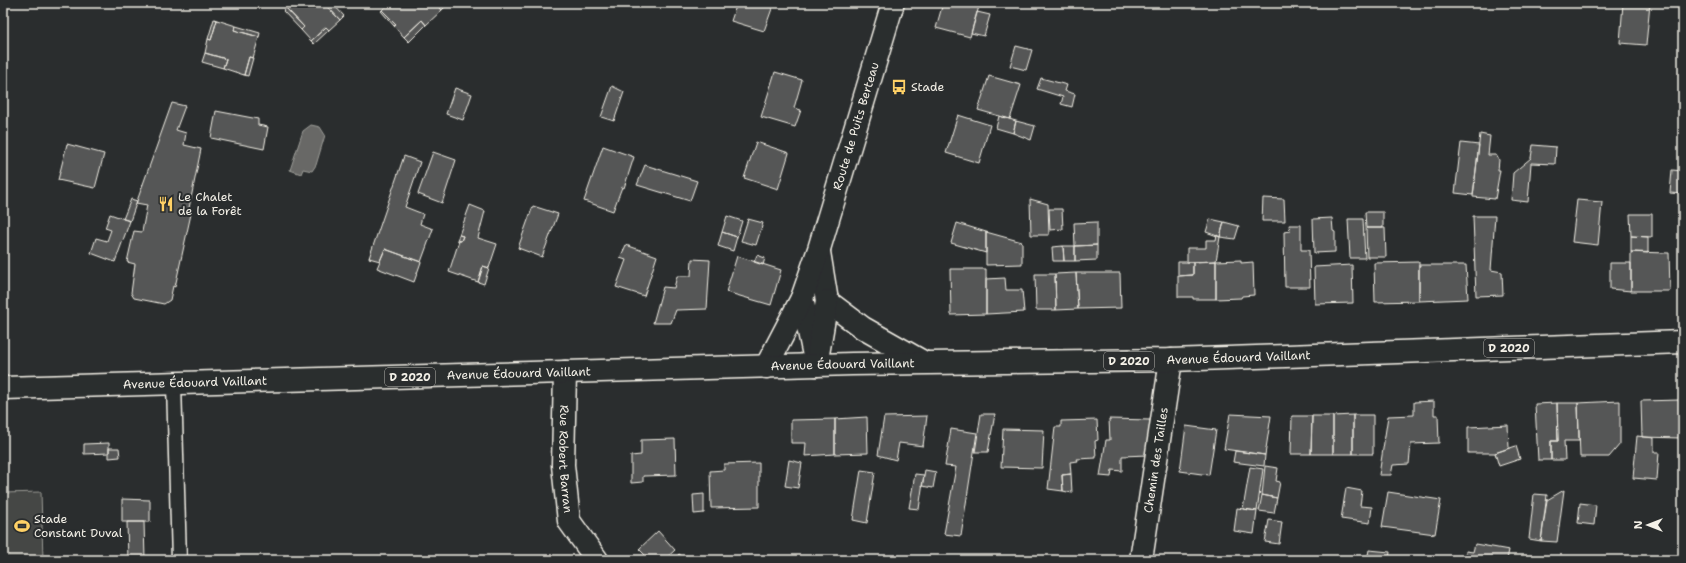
<svg xmlns="http://www.w3.org/2000/svg" width="1686" height="563" font-family="'Shantell Sans',sans-serif">
<style>
.green{fill:#444645;stroke:#9c9c96}
.water{fill:#676866;stroke:#9f9f9a}
.building{fill:#555756;stroke:#f4f1e8}
.lines{fill:none;stroke-linecap:round;stroke-linejoin:round}
.service-casing{stroke:#f4f1e8;stroke-width:17}
.minor-casing{stroke:#f4f1e8;stroke-width:25}
.tertiary-casing{stroke:#f4f1e8;stroke-width:25}
.primary-casing{stroke:#f4f1e8;stroke-width:25}
.service{stroke:#2a2d2e;stroke-width:14}
.minor{stroke:#2a2d2e;stroke-width:22}
.tertiary{stroke:#2a2d2e;stroke-width:22}
.primary{stroke:#2a2d2e;stroke-width:22}
.labels{text-anchor:middle;stroke-width:4;stroke-linejoin:round;paint-order:stroke}
.shield{fill:#2a2d2e;stroke:#b7b6b0;stroke-width:1}
.shield-label{font-size:11px;font-weight:bold;fill:#f4f1e8}
.poi-label{font-size:12px;fill:#f4f1e8;stroke:#2a2d2e;text-anchor:start}
.street-label{font-size:12px;fill:#f4f1e8;stroke:#2a2d2e}
</style>
<rect width="100%" height="100%" fill="#2a2d2e"/>
<filter id="ink" filterUnits="userSpaceOnUse"><feTurbulence type="fractalNoise" baseFrequency=".025" numOctaves="2"/><feDisplacementMap in="SourceGraphic" scale="8" xChannelSelector="R" yChannelSelector="G"/><feConvolveMatrix kernelMatrix="1 2 1 2 8 2 1 2 1" color-interpolation-filters="sRGB"/></filter>
<g filter="url(#ink)">
<path class="green" d="M41,492L43,560H3V493Z"/>
<path class="water" d="M311,125L320,127L325,135L316,165L312,171L303,169L301,174L290,170L303,131Z"/>
<path class="building" d="M292,3H324L340,20L329,30L326,27L311,41L301,30L304,27L286,8Z
M324,3H332L344,16L340,20Z
M389,3H435L442,10L426,25L422,20L404,37L394,26L396,24L382,10Z
M435,3H441L445,7L442,10Z
M737,3H774L764,31L731,21Z
M943,3H980L970,37L936,28Z
M1623,3H1650L1646,45L1620,43Z
M286,8L304,27L301,30L283,11Z
M382,10L396,24L394,26L381,11Z
M977,12L990,15L984,36L971,33Z
M214,19L217,20L211,40L208,39Z
M217,20L236,26L234,30L259,37L253,58L249,57L244,75L223,68L226,59L205,53L208,39L211,40Z
M422,20L426,25L409,42L404,37Z
M236,26L260,33L259,37L234,30Z
M326,27L329,30L314,44L311,41Z
M1016,46L1032,50L1026,70L1010,66Z
M205,53L226,59L223,68L202,62Z
M249,57L253,58L248,76L244,75Z
M775,72L802,80L794,108L801,110L795,127L761,117Z
M989,76L1021,85L1010,119L978,110Z
M1041,78L1067,85L1065,91L1075,94L1072,107L1061,104L1063,97L1037,89Z
M612,86L624,92L614,121L601,117Z
M455,88L472,94L463,120L446,114Z
M172,103L185,106L176,130L186,133L184,145L201,149L188,213L191,214L175,287L173,286L170,300L164,304L134,298L131,293L135,264L127,262L134,231L142,232L147,205L136,203L137,201Z
M216,111L258,119V125L268,127L264,149L211,138Z
M958,115L990,125L979,163L946,153Z
M999,116L1016,121L1013,133L996,128Z
M1016,121L1035,126L1031,140L1013,133Z
M1480,134L1490,136L1488,155H1496L1499,160L1498,170H1500L1495,199L1473,197Z
M756,142L789,153L778,189L744,178Z
M1461,143L1479,145L1473,195L1455,193Z
M67,144L104,154L95,188L58,180Z
M1533,145L1556,147L1555,164L1531,163L1528,202L1511,200L1513,173L1531,158Z
M603,146L634,157L624,188L622,187L613,211L584,201Z
M433,152L456,160L442,203L418,194Z
M404,156L420,162L405,207L423,214L420,224L433,229L421,262L385,249L380,261L369,258Z
M645,165L697,181L690,201L637,185Z
M1672,170L1683,171V194L1670,193Z
M1263,198L1284,199L1285,221H1262Z
M131,199L137,201L130,221L123,219Z
M1030,199L1048,204L1049,235H1031Z
M1577,200L1602,202L1598,245L1572,242Z
M470,205L485,211L478,238L497,244L489,268L483,266L478,282L449,272L459,241H461L463,236L459,235Z
M533,206L558,214L542,257L518,248Z
M1049,209H1062L1063,229L1050,230Z
M1365,212H1383V228H1366Z
M110,214L130,221L115,262L91,253L96,238L107,241L111,230L105,228Z
M1630,214H1652V237L1631,236Z
M727,216L742,221L737,237L722,232Z
M1473,216H1495L1491,270L1502,272L1503,295L1476,296Z
M1332,218L1333,231L1335,232V252L1314,253L1313,219Z
M748,219L763,223L756,245L741,241Z
M1210,219L1224,222L1220,237L1206,232Z
M1348,219H1363L1365,258H1350Z
M1097,222V245L1075,246L1074,223Z
M1224,222L1239,226L1235,239L1220,237Z
M957,223L986,232V253L951,243Z
M1289,225H1301V250H1309L1310,287H1285L1284,232L1290,231Z
M1366,228H1385L1386,257H1367Z
M722,232L737,237L733,251L718,246Z
M986,232L1022,242V264L986,265Z
M459,235L463,236L461,241L457,240Z
M1217,235L1220,237L1216,261L1187,262V248H1206V240H1216Z
M1631,236L1648,237V253L1631,252Z
M626,245L657,256L644,296L616,287L626,260L620,258Z
M1097,245V260L1075,261V246Z
M1063,246H1075V261H1064Z
M1063,246L1064,261H1053L1052,247Z
M385,249L421,262L414,282L377,268Z
M1631,252L1669,253L1670,291H1631Z
M757,255L765,258L763,265L754,262Z
M737,256L781,270L771,305L726,292Z
M692,259L710,260L707,309L676,310L671,323H653L663,287L674,288L677,276H691Z
M1241,260V263L1253,262L1254,295L1242,296L1241,298L1216,299V261Z
M1216,261V299H1193V297H1178V276L1193,275V262Z
M1178,262H1193V275L1178,276Z
M1419,262V301L1375,302L1374,263Z
M1610,263H1631V291L1610,289Z
M1352,265L1353,303L1315,304L1314,267Z
M1419,265H1466L1468,299L1419,301Z
M483,266L489,268L484,284L478,282Z
M950,269H986V314L951,315Z
M1076,273L1078,309L1056,310L1055,274Z
M1076,273H1120L1121,308L1078,309Z
M1035,274H1055L1056,310H1036Z
M1005,278L1006,290H1022L1024,312L986,314V279Z
M1680,400L1681,438L1642,437L1641,401Z
M1434,401V415H1438L1439,443L1411,444L1409,464L1393,465L1391,475H1379L1388,416L1414,415V402Z
M1620,401V444L1609,457H1580L1578,403Z
M1557,403H1578L1579,441H1564L1565,460H1551V441H1558Z
M1557,403L1558,441H1551V460H1538L1535,404Z
M981,414H995L988,452H975Z
M1230,414L1271,416L1265,455L1224,449Z
M1353,415V454H1333V416Z
M1353,415H1373V454H1353Z
M927,416L923,446L899,443L896,460L878,455L884,417Z
M1292,416H1312L1311,454H1291Z
M1312,416H1333V454H1311Z
M867,417L868,453L835,454V419Z
M835,419V454L805,456L806,443H791V420Z
M1109,419L1150,420L1148,455L1122,456V471L1112,470L1111,477L1100,476L1106,440H1110Z
M1097,420L1098,440L1095,441L1096,458L1077,459L1078,461L1070,462L1071,474L1062,475L1063,491L1048,489L1055,427H1061V421Z
M1508,425L1509,448L1495,453H1468V427Z
M1186,426L1216,430L1209,475L1180,471Z
M951,429L977,433L961,536L944,534L956,467L945,466Z
M1003,429L1044,430L1042,468L1001,467Z
M1637,436L1654,438V452H1659L1657,480L1633,478Z
M675,439L676,475L643,476V482L631,483V456L641,455V440Z
M109,443V453L84,454V444Z
M1516,446L1520,459L1499,466L1495,453Z
M109,448H119L120,457L109,458Z
M1235,451L1265,455L1264,466L1233,462Z
M789,460L802,463L798,488L785,486Z
M759,463V507L711,508L710,471L724,470V464Z
M1265,466L1278,468L1276,481L1280,482L1277,498L1262,495Z
M1250,467L1263,469L1257,511L1243,509Z
M861,470L875,472L867,523L853,520Z
M925,470L936,472L933,488L922,486Z
M915,474L924,475L919,509L909,508Z
M1071,474L1072,493L1063,491L1062,475Z
M1346,488L1362,491L1360,506L1372,507L1370,523L1341,519Z
M1564,490L1557,542L1541,541L1547,500Z
M1388,492L1441,500L1435,534L1382,527Z
M704,494V513L694,514L693,495Z
M1534,494L1547,495L1541,541L1529,539Z
M1262,495L1277,498L1274,513L1259,511Z
M122,499L150,500V522H122Z
M1580,503L1596,505L1594,525L1578,523Z
M1237,508L1257,511L1254,534L1234,531Z
M1269,520L1282,522L1279,544L1265,542Z
M127,522H144L145,560H128Z
M658,531L675,550L664,560H650L639,549Z
M1475,544L1509,550L1507,560H1465L1466,551L1473,552Z
M1369,550L1390,552L1389,560H1367Z
M679,554L687,560H674Z"/>
<g class="lines">
<defs>
<path id="service" d="M174,384L179,560"/>
<g id="minor">
<path id="s1" d="M565,372L563,465L569,521L597,560"/>
<path id="s2" d="M1141,560L1171,360"/>
</g>
<g id="tertiary">
<path d="M819,252L827,301L863,328L923,362"/>
<path d="M802,298L816,365"/>
<path d="M818,354L827,301"/>
<path id="s3" d="M766,367L802,298L819,249L893,3"/>
</g>
<g id="primary">
<path id="s4" d="M3,388L852,364L1171,360L1683,342"/>
</g>
</defs>
<use href="#service" class="service-casing"/>
<use href="#minor" class="minor-casing"/>
<use href="#tertiary" class="tertiary-casing"/>
<use href="#primary" class="primary-casing"/>
<use href="#service" class="service"/>
<use href="#minor" class="minor"/>
<use href="#tertiary" class="tertiary"/>
<use href="#primary" class="primary"/>
</g>
</g>
<defs>
<symbol id="bus-bare" viewBox="-9 -9 18 18"><path d="M-5-6H5V4H4V6H2V4H-2V6H-4V4H-5ZM-3.5-4V0h7V-4ZM-3.5 1.2v1.5H-2V1.2ZM2 1.2v1.5H3.5V1.2Z" fill="#ffd166" stroke="#2a2d2e" stroke-width="2.5" paint-order="stroke"/></symbol>
<symbol id="restaurant-bare" viewBox="-9 -9 18 18"><path d="M-5-6h1v4h1v-4h1v4h1v-4h1v5L-1.5 .5V6h-2V.5L-5-1ZM5-6V6H3V1.5H1.5Q1.5-4 5-6Z" fill="#ffd166" stroke="#2a2d2e" stroke-width="2.5" paint-order="stroke"/></symbol>
<symbol id="stadium-bare" viewBox="-9 -9 18 18"><path d="M0-5a6.5 5 0 1 0 0 10a6.5 5 0 1 0 0-10ZM-3.5-1.8h7v3.6h-7Z" fill="#ffd166" stroke="#2a2d2e" stroke-width="2.5" paint-order="stroke"/></symbol>
</defs>
<g fill-rule="evenodd">
<use href="#bus-bare" x="888" y="76" width="22" height="22"/>
<use href="#restaurant-bare" x="155" y="193" width="22" height="22"/>
<use href="#stadium-bare" x="11" y="515" width="22" height="22"/>
</g>
<g class="labels">
<g class="shield">
<rect x="1484" y="339" width="50" height="18" rx="3"/>
<rect x="1104" y="352" width="50" height="18" rx="3"/>
<rect x="385" y="368" width="50" height="18" rx="3"/>
</g>
<g class="shield-label">
<text x="1509" y="352">D 2020</text>
<text x="1129" y="365">D 2020</text>
<text x="410" y="381">D 2020</text>
</g>
<g class="poi-label">
<text x="911" y="91">Stade</text>
<text x="178" y="201">Le Chalet<tspan x="178" dy="14">de la Forêt</tspan></text>
<text x="34" y="523">Stade<tspan x="34" dy="14">Constant Duval</tspan></text>
</g>
<g class="street-label">
<text dy="4" stroke="none"><textPath href="#s3" startOffset="258">Route de Puits Berteau</textPath></text>
<text dy="4" stroke="none"><textPath href="#s4" startOffset="1236">Avenue Édouard Vaillant</textPath></text>
<text dy="4" stroke="none"><textPath href="#s4" startOffset="840">Avenue Édouard Vaillant</textPath></text>
<text dy="4" stroke="none"><textPath href="#s4" startOffset="516">Avenue Édouard Vaillant</textPath></text>
<text dy="4" stroke="none"><textPath href="#s4" startOffset="192">Avenue Édouard Vaillant</textPath></text>
<text dy="4" stroke="none"><textPath href="#s1" startOffset="87">Rue Robert Barran</textPath></text>
<text dy="4" stroke="none"><textPath href="#s2" startOffset="101">Chemin des Tailles</textPath></text>
</g>
</g>
<rect width="1686" height="563" fill="none" stroke="#2a2d2e" stroke-width="16"/>
<rect x="8" y="8" width="1670" height="547" fill="none" stroke="#f4f1e8" stroke-width="1.5" filter="url(#ink)"/>
<g transform="translate(1648 525) rotate(270)" stroke="#2a2d2e" stroke-width="3" paint-order="stroke">
<path d="M0-3L7 15L0 10L-7 15Z" fill="#f4f1e8"/>
<text y="-6" font-size="11" font-weight="bold" text-anchor="middle" fill="#f4f1e8">N</text>
</g>
</svg>
